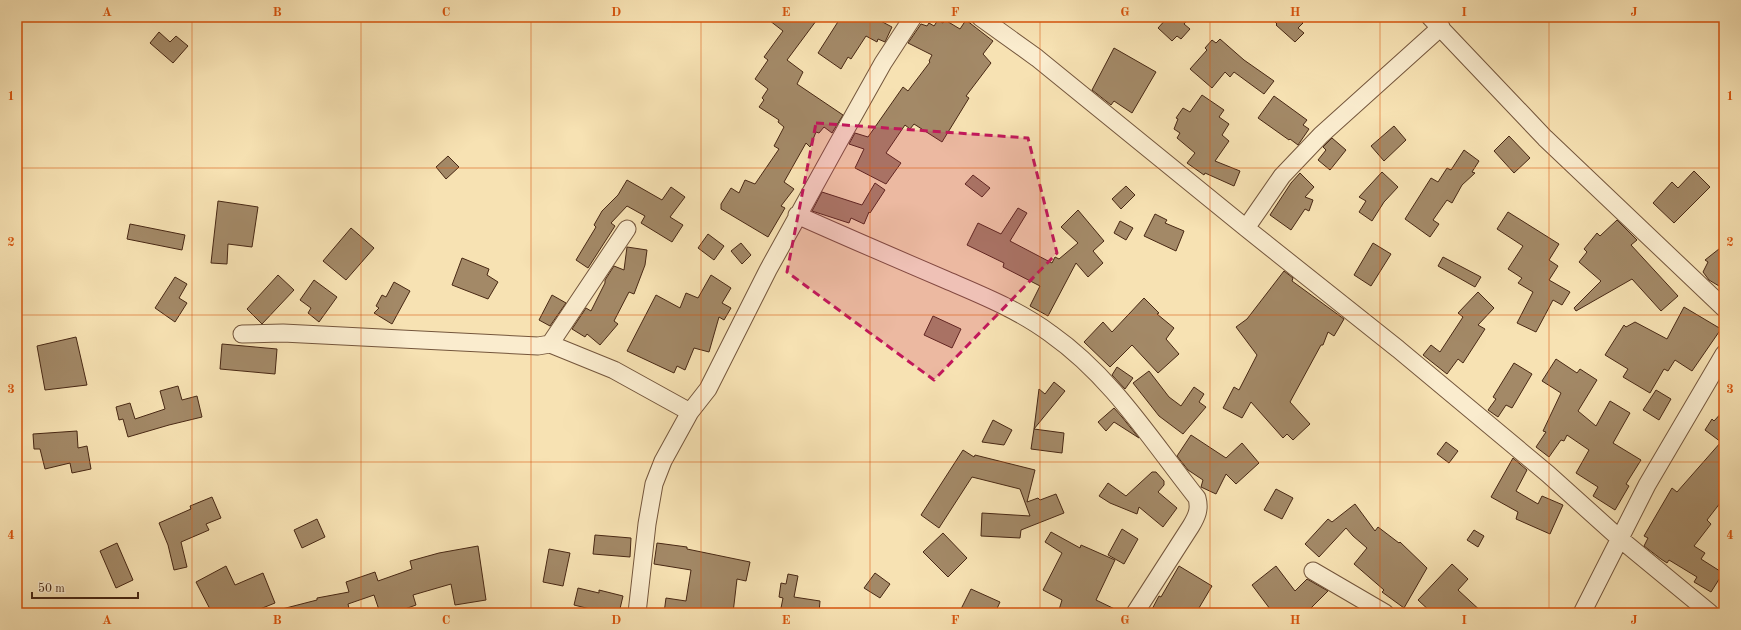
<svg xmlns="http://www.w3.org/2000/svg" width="1741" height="630" font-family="'Old Standard TT',serif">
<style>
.building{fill:#a38967;stroke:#482814}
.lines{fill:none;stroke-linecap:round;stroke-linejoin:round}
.street-casing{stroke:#74563c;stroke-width:19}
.street{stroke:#faecce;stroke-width:17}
.marked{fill:#c2185b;fill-opacity:0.2;stroke:#c2185b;stroke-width:3;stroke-dasharray:8 5;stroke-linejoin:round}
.grid{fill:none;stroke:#d8540d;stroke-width:1;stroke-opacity:0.55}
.neatline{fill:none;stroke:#d8540d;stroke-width:1.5}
.grid-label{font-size:13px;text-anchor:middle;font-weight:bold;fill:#d8540d}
</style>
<rect width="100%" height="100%" fill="#f7e2b3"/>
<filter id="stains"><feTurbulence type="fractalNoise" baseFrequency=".005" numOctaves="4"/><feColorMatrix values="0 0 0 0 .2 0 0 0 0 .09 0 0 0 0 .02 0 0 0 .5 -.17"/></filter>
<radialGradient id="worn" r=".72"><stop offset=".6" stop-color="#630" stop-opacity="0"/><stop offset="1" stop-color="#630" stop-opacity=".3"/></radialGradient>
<path class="building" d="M765,17H819L787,60L803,72L797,84L843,115L832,133L824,127L819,133L816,132L810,147L806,143L784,182L794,189L781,206L785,208L768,237L721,209V204L731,188L739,193L745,180L755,184L779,149L774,146L784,127L778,122L779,120L759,107L764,100L762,98L768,89L755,79L768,60L764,57L783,31Z
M841,17H873L892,27L885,42L878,39L877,42L866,36L851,59L848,57L841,69L818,53Z
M1168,17H1190L1184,24L1190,29L1181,39L1177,36L1172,41L1158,28Z
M1270,17H1297L1303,23L1298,28L1304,33L1295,42L1276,25L1277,24Z
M938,20L943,23L945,20L960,29L966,20L993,41L983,54L991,63L966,96L969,98L942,142L914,124L910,129L905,125L886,153L901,163L886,184L855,168L864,149L849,144L855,133L868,137L903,87L908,91L930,62L929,61L932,55L908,43L921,24L927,26L929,23L934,26Z
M159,32L170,42L176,36L188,46L173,63L150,43Z
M1220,39L1244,60L1274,81L1264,94L1234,72L1230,77L1225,72L1212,88L1190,69L1207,50L1205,48L1212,40L1216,43Z
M1114,48L1156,72L1132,113L1114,101L1111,105L1092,90Z
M1202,95L1224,110L1219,117L1229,124L1222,135L1229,141L1215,161L1240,171L1234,186L1205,173L1204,175L1187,163L1195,153L1177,138L1180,133L1174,129L1178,119L1176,118L1183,108L1190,112Z
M1274,96L1307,120L1303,125L1309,129L1298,145L1290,139L1289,140L1258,118Z
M1394,126L1406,140L1384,161L1371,146Z
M1509,136L1530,158L1514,173L1494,151Z
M1332,138L1346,150L1330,170L1318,160L1326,150L1323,147Z
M1464,150L1479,161L1472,172L1475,173L1462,185L1452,203L1447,200L1433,220L1439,224L1430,237L1405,219L1431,178L1438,182L1447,168L1451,170Z
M448,156L459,167L446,179L436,167Z
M1694,171L1710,187L1674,223L1653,203L1672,182L1678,188Z
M1382,172L1398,187L1384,202L1372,221L1359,212L1366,201L1359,197Z
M1300,173L1314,187L1305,197L1313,200L1309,211L1305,209L1291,230L1270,215L1291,183Z
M973,175L990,188L982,197L965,184Z
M627,180L662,200L671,187L685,197L670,217L683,225L672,242L641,223L645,216L627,206L611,223L615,226L588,268L576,260L596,227L594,225L602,211L618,195Z
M875,183L885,190L870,213L869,212L864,224L851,218L849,223L812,211L822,192L862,205Z
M1126,186L1135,195L1121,209L1112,199Z
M218,201L258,207L252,247L228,244L227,264L211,263Z
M1018,208L1027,213L1010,241L1052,263L1055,257L1059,259L1078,243L1061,227L1078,210L1104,241L1093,251L1103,263L1088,277L1076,263L1048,316L1030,306L1040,286L1003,267L1004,263L967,245L978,223L1001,234Z
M1508,212L1559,244L1549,260L1558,266L1549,280L1570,292L1562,305L1553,300L1536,332L1517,323L1533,292L1518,283L1522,278L1508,269L1523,246L1497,229Z
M1155,214L1167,220L1165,223L1184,231L1176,251L1144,236Z
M1617,220L1637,240L1631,245L1678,296L1661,311L1632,279L1576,311L1574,308L1601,281L1579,262L1587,252L1584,249L1597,233L1600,236Z
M1120,221L1133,228L1126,240L1114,233Z
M130,224L185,235L182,250L127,239Z
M351,228L374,248L346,280L323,261Z
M708,234L724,246L714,260L698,248Z
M741,243L751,255L742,264L731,251Z
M1373,243L1391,254L1371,286L1354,275Z
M1724,245V289L1709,280L1703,272L1708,262L1705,260Z
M627,247L647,250L645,265L634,294L629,292L614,321L618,324L600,345L587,334L585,337L572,329L586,308L591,311L605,283V280L614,266L624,270Z
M1443,257L1481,277L1475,287L1438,266Z
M462,258L489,269L487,275L498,282L488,299L452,285Z
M1284,271L1293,278L1292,281L1344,319L1334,336L1328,332L1323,345H1321L1290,402L1310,424L1293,440L1287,434L1283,438L1251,402L1242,418L1223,408L1234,387L1239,390L1257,355L1236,327L1247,319Z
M278,275L294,290L262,324L247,309Z
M711,275L731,288L722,303L731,308L724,320L719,317L709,352L694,348L685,370L677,366L674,373L627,351L656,295L680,308L686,293L698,298Z
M175,277L187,284L179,298L187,303L175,322L155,308Z
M314,280L337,297L319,322L308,313L311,308L300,300Z
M394,282L410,291L392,324L374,313L379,308L376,306L382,295L386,297Z
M1478,292L1494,308L1478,325L1485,329L1463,363L1458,359L1447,374L1423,355L1431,345L1440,352L1463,317L1458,313Z
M552,295L566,303L550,326L539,320Z
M1144,298L1159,313L1157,314L1174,328L1166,339L1179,354L1158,373L1132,345L1110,367L1084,342L1103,322L1112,332Z
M1684,307L1721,329L1692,371L1675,360L1668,371L1664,369L1650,393L1623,377L1628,369L1605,355L1624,325L1626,327L1635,322L1667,339Z
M933,316L961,329L952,348L924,335Z
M76,337L87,385L45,390L37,346Z
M222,344L277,349L275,374L220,369Z
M1556,359L1577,373L1580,369L1597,380L1578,411L1596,426L1610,401L1630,413L1613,443L1641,460L1626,484L1629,486L1615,510L1593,496L1598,487L1576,473L1589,450L1567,435L1564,441L1561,440L1549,457L1536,447L1546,432L1543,431L1561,393L1542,381Z
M1514,363L1532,374L1512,408L1506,405L1498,417L1488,410L1496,399L1493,397Z
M1117,367L1133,378L1125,389L1112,375Z
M1149,371L1169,397L1181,406L1194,387L1204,394L1199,402L1206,407L1183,434L1159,416L1133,383Z
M1054,382L1065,391L1034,429L1039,389L1045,394Z
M178,386L182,400L197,396L202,417L169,425L128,437L123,419L119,420L116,407L130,403L135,419L165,409L160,391Z
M1656,390L1671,399L1659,420L1643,410Z
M1114,408L1122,417L1139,438L1114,422L1106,431L1098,422Z
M1724,410V498L1707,520L1711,524L1694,546L1705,553L1701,559L1723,573L1711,592L1694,582L1697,577L1669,560L1667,563L1661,559L1644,546L1648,538L1644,536L1672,488L1677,492L1721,442L1705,430L1712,419L1714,421Z
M993,420L1012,430L1004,445L982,442Z
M1034,429L1064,433L1062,453L1031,449Z
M77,431L78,448L87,446L91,469L72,473L70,463L45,469L40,449H34L33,434Z
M1191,435L1226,458L1242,443L1259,463L1236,484L1226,474L1216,494L1201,487L1203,480L1188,470L1177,456Z
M1446,442L1458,451L1449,463L1437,454Z
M963,450L974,457L975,455L1035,470L1027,502L1038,498L1040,500L1056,494L1064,513L1021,530L1020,538L981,536L982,513L1030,516L1020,489L972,477L939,528L921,515Z
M1513,458L1527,470L1516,491L1538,504L1542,496L1563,505L1550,534L1516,519L1518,512L1491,497Z
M1152,472H1156L1164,481V485L1158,492L1177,508L1163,527L1139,507L1137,514L1110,503L1099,496L1108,483L1126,496Z
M1276,489L1293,498L1282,519L1264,510Z
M212,497L221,518L206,524L209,530L181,542L187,567L174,570L168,545L159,523L191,509L190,506Z
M1355,504L1375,531L1378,527L1399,543L1400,542L1427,568L1404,608L1382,592L1384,590L1354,564L1367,548L1353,536L1346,528L1319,557L1305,544L1328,519L1332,522Z
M317,519L325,537L302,548L294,530Z
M1122,529L1138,539L1124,564L1108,555Z
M1474,530L1484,536L1478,547L1467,540Z
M1051,532L1080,548L1081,545L1115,560L1096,600L1123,613H1058L1062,600L1043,590L1062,553L1045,542Z
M943,533L967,558L948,577L923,552Z
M595,535L631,538L630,557L593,554Z
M117,543L133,580L116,588L100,551Z
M657,543L687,547V549L750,562L746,581L737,579L733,613H664L666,598L686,601L691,570L654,564Z
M478,546L486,600L455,605L451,584L413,595L416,605L394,613H380L374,595L348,604L350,613H283L282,609L317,600V598L349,592L346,582L375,572L378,581L412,569L410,561L439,553Z
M549,549L570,553L563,586L543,582Z
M1452,564L1468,579L1458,590L1483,613H1432L1418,600Z
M226,566L235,585L263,573L275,603L250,613H212L196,582Z
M1179,566L1212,586L1196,613H1150L1159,596L1161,597Z
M1276,566L1295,591L1307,579L1328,591L1306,613H1276L1270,609L1252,585Z
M875,573L890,584L880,598L864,588Z
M788,574L798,576L794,597L820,601L819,613H780L783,598L779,597L781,583L786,584Z
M578,588L599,593V590L623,596L619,613H606L574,605Z
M971,589L1000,602L995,613H959Z"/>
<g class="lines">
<defs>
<path id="street" d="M980,17L1037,58L1246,228L1398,349L1548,474L1619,538L1710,613
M1430,17L1545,138L1724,308
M797,215C846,237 895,258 944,279C981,295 1019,310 1051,334C1112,377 1151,440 1197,498C1200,509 1197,516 1191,526L1135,613
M1246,228L1282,176L1321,135L1441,27
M242,334L283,333L538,346L550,344L614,370L690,412
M550,344L627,229
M1313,571L1385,613
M637,613L647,524L654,484L663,461L690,412L708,389L768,270L837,145L883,63L913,17
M1582,613L1647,485L1724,354"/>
</defs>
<use href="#street" class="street-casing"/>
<use href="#street" class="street"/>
</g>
<path class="marked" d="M816,123L1028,138L1057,253L934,380L787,272Z"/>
<path class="grid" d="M192,17V613M361,17V613M531,17V613M701,17V613M870,17V613M1040,17V613M1210,17V613M1380,17V613M1549,17V613M17,168H1724M17,315H1724M17,462H1724"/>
<rect width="1741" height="630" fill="none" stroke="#f7e2b3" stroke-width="44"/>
<path d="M32 592v6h106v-6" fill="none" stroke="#482814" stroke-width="2"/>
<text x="38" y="592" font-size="12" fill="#482814" stroke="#faecce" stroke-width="3" paint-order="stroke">50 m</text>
<rect x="22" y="22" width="1697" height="586" class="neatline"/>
<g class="grid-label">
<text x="107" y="16">A</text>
<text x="277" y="16">B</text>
<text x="446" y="16">C</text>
<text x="616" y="16">D</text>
<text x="786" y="16">E</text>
<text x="955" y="16">F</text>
<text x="1125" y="16">G</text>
<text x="1295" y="16">H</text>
<text x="1464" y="16">I</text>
<text x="1634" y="16">J</text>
<text x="11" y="100">1</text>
<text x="1730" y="100">1</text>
<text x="11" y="246">2</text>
<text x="1730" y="246">2</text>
<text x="11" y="393">3</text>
<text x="1730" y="393">3</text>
<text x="11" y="539">4</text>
<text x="1730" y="539">4</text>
<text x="107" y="624">A</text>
<text x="277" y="624">B</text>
<text x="446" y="624">C</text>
<text x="616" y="624">D</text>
<text x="786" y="624">E</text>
<text x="955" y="624">F</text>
<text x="1125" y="624">G</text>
<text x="1295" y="624">H</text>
<text x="1464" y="624">I</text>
<text x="1634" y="624">J</text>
</g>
<rect width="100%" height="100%" filter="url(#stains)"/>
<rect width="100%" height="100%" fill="url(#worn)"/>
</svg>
